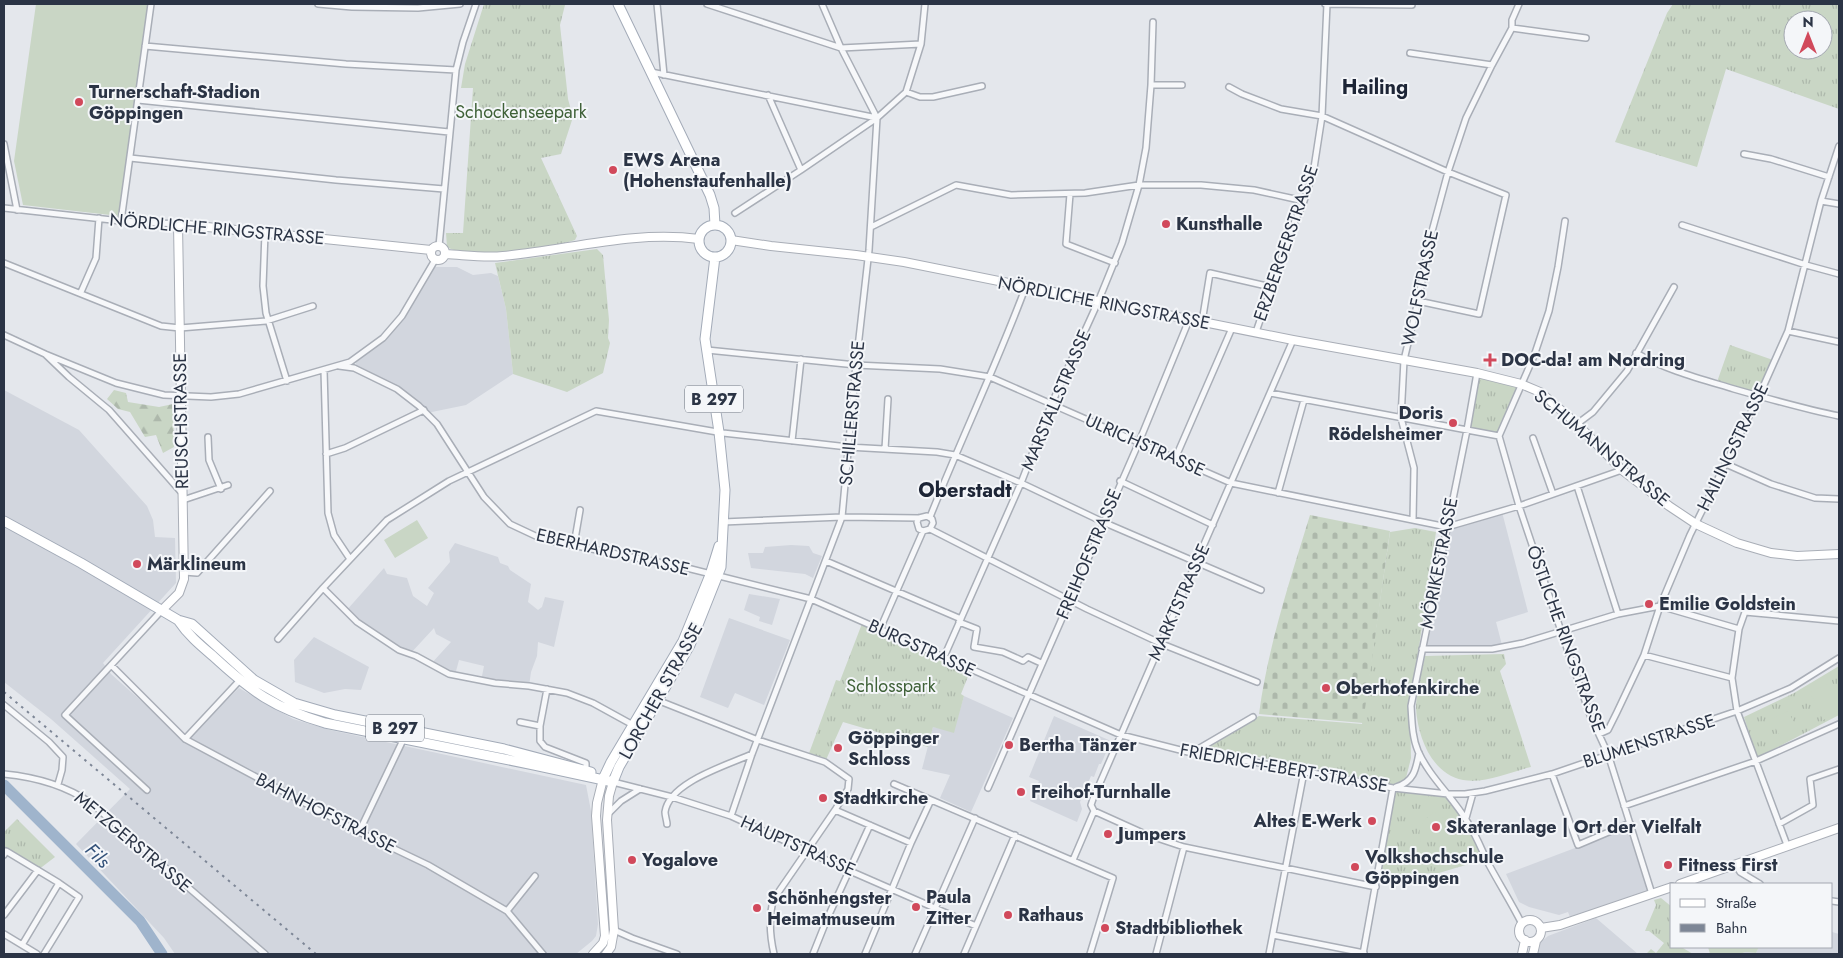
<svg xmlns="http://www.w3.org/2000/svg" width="1843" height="958" font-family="Jost,sans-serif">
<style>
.built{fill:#d2d6de}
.grass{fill:url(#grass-tufts);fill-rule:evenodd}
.forest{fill:url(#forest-firs)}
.cemetery{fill:url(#cemetery-stones)}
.pitch{fill:#c9d6c5}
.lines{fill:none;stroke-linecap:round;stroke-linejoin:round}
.river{stroke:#9fb4cc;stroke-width:11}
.street-casing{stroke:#a9aeb7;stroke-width:8}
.secondary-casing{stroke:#a9aeb7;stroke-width:10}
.primary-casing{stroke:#a3abb8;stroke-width:11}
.street{stroke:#f7f8fa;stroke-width:5}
.secondary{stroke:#fff;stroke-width:8}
.primary{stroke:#fff;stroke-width:9}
.rail{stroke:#7d8696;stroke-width:2;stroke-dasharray:2.5 5;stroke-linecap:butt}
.poi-dot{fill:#d1495b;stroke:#f4f6f9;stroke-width:2}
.labels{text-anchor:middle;stroke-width:4;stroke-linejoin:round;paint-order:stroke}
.shield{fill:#f4f6f9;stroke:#676e7b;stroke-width:1}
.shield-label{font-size:16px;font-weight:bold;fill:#2b3445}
.poi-label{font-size:18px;font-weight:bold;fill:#2b3445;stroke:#f4f6f9;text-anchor:start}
.park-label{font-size:18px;fill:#3f6138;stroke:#f4f6f9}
.street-label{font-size:18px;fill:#2b3445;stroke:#f4f6f9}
.water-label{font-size:19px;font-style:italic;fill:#34527a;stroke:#f4f6f9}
.quarter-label{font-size:20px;font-weight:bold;fill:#1d2536;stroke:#f4f6f9}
</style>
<defs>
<pattern id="grass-tufts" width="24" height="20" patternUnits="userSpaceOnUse" patternTransform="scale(1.25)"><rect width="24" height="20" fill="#c9d6c5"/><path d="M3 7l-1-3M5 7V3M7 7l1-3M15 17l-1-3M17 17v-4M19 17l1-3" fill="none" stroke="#adb8ab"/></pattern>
<pattern id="forest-firs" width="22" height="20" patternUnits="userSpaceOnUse" patternTransform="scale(1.25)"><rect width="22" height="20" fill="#c9d6c5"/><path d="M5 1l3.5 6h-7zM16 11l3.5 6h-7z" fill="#adb8ab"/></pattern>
<pattern id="cemetery-stones" width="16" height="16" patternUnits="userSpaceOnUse" patternTransform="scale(1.25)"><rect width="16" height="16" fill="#c9d6c5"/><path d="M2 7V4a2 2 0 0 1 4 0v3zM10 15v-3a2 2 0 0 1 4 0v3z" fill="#adb8ab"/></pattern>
</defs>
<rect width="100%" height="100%" fill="#e4e7ec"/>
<path class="built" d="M430,267H457L473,275L491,273L498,276L506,309L513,374L466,405L427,413L397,389L356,369V358L383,338L402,316Z
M4,390L79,430L147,506L153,520L155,537L175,538L176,583L103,663L111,674L185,740L239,688L293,719L330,730L586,785L591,811L598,924L596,936L592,941L576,954H175L164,938L76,844L130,789L51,719L4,682Z
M1502,512L1528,612L1496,622L1502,645L1491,647H1425L1447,528Z
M455,543L498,557L500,563L508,566L510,570L531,584L528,602L538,610L542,607L545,597L564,601L554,647L538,642L537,656L531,672L529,686L481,681L484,666L459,660L455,675L430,665L451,642L436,634L434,628L410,654L357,622L346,611L384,568L387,574L407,578L413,596L427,606L434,593L428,588L450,562L449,552Z
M791,545L809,546L813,553L822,556L813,578L805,574L751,568L748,553H763L765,547Z
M749,594L780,599L772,625L759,621L760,617L744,610Z
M729,618L790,640L764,705L735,693L728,708L700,697Z
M314,637L369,667L361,690L345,689L324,693L295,682L294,660Z
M964,696L1013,718L971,812L940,798L950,775L922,769L933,727L954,730Z
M1054,716L1111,741L1101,764H1099L1094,777L1091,776L1080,802L1082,809L1077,822L1030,801L1039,781L1029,777Z
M1628,828L1649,893L1570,917L1568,912L1559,915L1529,907L1519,902L1506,874Z
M1596,918L1638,954H1536L1540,943L1548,936Z
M1832,932L1839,934V954H1739L1746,952L1756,953L1759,947H1832Z"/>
<path class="grass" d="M484,4L565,5L560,25L568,99L573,117L561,154L541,158L577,236L575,240C552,248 468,260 447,247L446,233H463L473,88H461L465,64Z
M1673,4H1839V109L1726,69L1697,167L1615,142L1667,13ZM1793,20H1823V50H1793Z
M597,249L603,255L609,320L608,338L610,343L603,373L567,392L513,374L506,309L495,263Z
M1730,345L1773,360L1758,394L1717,382Z
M1479,376L1518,385L1498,433L1470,427Z
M1415,528L1436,532L1410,708L1411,758L1406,778L1395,785L1385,783L1205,746L1259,716L1362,724L1390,532Z
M863,621L971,669L961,694L964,696L954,733L933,727L928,747L843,722L825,762L808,756L836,680L840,681Z
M1504,654L1506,664L1500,671L1531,767C1510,772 1485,784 1463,780C1432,774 1418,738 1416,709C1416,693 1422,671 1425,656Z
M1839,666V715L1757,758L1744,717L1794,693Z
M1393,788L1448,794L1484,853L1482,860L1439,873L1382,875L1380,861Z
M17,819L55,857L38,870L4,849V832Z
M1661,898L1672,907V947H1684L1683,948L1693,954H1646L1651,949L1656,953L1664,943L1649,931H1645L1656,905L1654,900Z
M1708,947H1759L1756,953L1746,952L1739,954H1710Z"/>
<path class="forest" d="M114,390L126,393L128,402L159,407L173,404L174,447L163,453L156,435L145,437L130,412L118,409L107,399Z"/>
<path class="cemetery" d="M1310,515L1390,531L1363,723L1259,714C1268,646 1290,580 1310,515Z"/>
<path class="pitch" d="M36,4H148L119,216L23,205L14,161Z
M417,520L428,538L395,558L384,540Z
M1828,684L1839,707V713L1823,720L1810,692Z
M1788,711L1800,734L1783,743L1771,719Z
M1434,812L1451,822L1452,830C1445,842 1435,842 1421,842C1417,826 1421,822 1434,812Z"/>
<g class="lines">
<path class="river" d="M4,785L140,921L162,954"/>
<defs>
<path id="street" d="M318,4L352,7L418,8L460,4
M657,4L664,75
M707,4L841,48L921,44
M1325,4L1412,5
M1512,28L1586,38
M145,46L346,64L456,70
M1410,53L1492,65
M651,72L877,118
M1151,85L1153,22
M1229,87L1242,94L1281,109L1322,116L1448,172L1506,195L1479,314L1418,301
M906,92L920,97H933L982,86
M768,95L801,170
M138,100L449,132
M4,144L17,210
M1744,154L1771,159L1829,177
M130,158L336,180L444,189
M1070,194L1066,244L1115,263
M1821,201L1839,204
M4,208L121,221L178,224
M735,213L801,170L877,118L906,92L921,44L925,4
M121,221L151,4
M1565,221L1558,267L1549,311L1534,356L1499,436L1519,506L1561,631L1590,715L1608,754L1652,894
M1682,225L1806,265L1839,274
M871,227L956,185L1011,195L1085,193L1139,185H1201L1254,190L1304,201
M265,233L263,286L266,313L287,381
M439,246L456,70L463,42L476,4
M4,263L161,326L180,328L266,321L313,306
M81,292L96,258L99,218
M1202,322L1210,273L1271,287
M1788,331L1839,342
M1256,332L1291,230L1304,201L1314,168L1322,116L1327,4
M4,335L45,354L69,377L109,410L182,493
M707,350L856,365L940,369L990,377L1231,483L1447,527L1519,506L1622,470
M1636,353C1666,370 1701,379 1734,389C1769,399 1804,409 1839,416
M45,354L116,383L164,395L211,397L239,394L350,362L383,338L402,316L435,260
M339,366L354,368L397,389L419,406L437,424L484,497L510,524L542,539L687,568L811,599L1121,735L1192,753L1254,762L1393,788L1448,794H1465L1485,791L1552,774L1737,711L1791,688L1839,658
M324,370L328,513L334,535L350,559
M1477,373L1467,430L1411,706C1412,721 1412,737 1418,751C1430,778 1454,798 1468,823C1476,835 1481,848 1487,861C1498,882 1511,902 1522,924
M1270,393L1499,436
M1577,424L1593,412L1627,371L1674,287
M208,437L209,460L221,489
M1533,438L1553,494
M792,441L801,359
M885,449L888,399
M326,454L345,448L424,410
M1175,459L1232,328
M1726,464L1771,484L1815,498L1839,499
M1120,481L1213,525
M1577,486L1618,614
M1278,493L1304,400
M183,500L228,485
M930,517C961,439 997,364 1026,286
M1413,520L1414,468L1401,418L1404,360L1418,301L1431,235L1448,172L1466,118L1492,65L1512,28V20L1519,4
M723,522L842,517L919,518L927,516L932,519L933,523L930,529L923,531L919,529L917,522L919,518
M930,529L1087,609L1162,644L1257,682
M574,545L580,510
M826,561L961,619
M184,572L197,573L270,491
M323,588L357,622L399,650L416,656L449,674L495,683L529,686L567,693L593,703L633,725
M959,622L977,629L974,647L1003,652L1023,661L1028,657L1041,663
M880,629L923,531
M278,639L323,588L387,520L449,481L596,411L723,433L848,447L937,452L955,455L1021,483L1103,522L1261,590
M1422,649H1492L1523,643L1618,614L1660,606L1739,629
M1644,655L1732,678
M944,657L1021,483L1052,403L1098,302L1122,243L1139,185L1146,148L1151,85H1182
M111,665L185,739L359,832L428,865L507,911L543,954
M547,689L540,726V741L545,747L586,763V773
M657,700L758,740L825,762L849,779L848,789L835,810L773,900C769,917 770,937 774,954
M4,705L49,742L63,757L62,770L58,784
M520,722L540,726
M1599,734L1608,730L1617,712L1644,655L1660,606L1690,535L1759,396L1788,331L1821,201L1839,146
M185,739L241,679
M1193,752L1253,717
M4,774C35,777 65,785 91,803L265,954
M1552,774L1578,845L1630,823
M613,782L672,797L731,816L850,871L976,926
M894,784L1113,878L1090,954
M1396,787C1414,782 1416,769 1419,753
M988,788L1139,442L1189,320
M147,790L65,715L162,610
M1624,806L1756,761L1839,724
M835,810L911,843
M1094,811L1145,834L1184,847L1376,887
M608,814L621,801L640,789
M731,816L752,754L842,517L856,365L869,250L877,118L841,48L822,4
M1466,818L1473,793
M667,824C667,821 665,816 665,812C669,782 728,765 752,754
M1779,824L1813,805L1810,779L1839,769
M359,832L404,738
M1787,845L1737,711L1732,678L1739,629L1745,612L1839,621
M4,855L6,851L59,883
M1073,860L1094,811L1091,805L1093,799L1293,340
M1735,864L1740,872L1760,884
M1832,901L1839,902
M507,911L535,876
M4,915L38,870
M614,930L632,938L677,954
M4,934L37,954
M1273,935L1364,953
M22,945L59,883L79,897L44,954
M813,954L827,919L870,825
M865,954L911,843L931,800
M915,954L975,818
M964,954L1015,835
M1156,954L1184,847
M1269,954L1304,772
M1363,954L1393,788"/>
<path id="secondary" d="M731,240L771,246L856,255L904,262L1293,340L1477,373L1521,384L1540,392L1577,424L1622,470L1669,506L1696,524L1737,543L1771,553L1797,556L1839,554
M431 253a7 7 0 1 1 14 0a7 7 0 1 1-14 0Z
M446,254C465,255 484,258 503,256C568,250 634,230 699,239
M162,610L179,593L184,579L178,224L431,250
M1680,884L1839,828
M1519 931a11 11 0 1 1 22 0a11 11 0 1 1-22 0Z
M1541,928L1560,925L1672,887
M593,954L603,943L605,936L596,816L597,803L603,779
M606,954L611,947L614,930L607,820L609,796L613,782
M1522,954L1525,940
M1533,954L1536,941"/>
<path id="primary" d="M618,4L710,195L714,208L715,225
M699 241a16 16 0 1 1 32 0a16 16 0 1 1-32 0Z
M4,521L81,563L178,620L192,624L254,680L294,703L335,715L504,749L591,772
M178,620C188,635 200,645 213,656C252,692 274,708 325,723L534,765L613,782L619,767L690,645L721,567L725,490L719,432L705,339L715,257
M603,779L611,762L683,641L710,575L719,546"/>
</defs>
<use href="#street" class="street-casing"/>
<use href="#secondary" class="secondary-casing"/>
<use href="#primary" class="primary-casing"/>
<use href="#street" class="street"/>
<use href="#secondary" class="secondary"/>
<use href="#primary" class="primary"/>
<path class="rail" d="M4,692L316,954"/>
</g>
<g class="poi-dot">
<circle cx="79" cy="102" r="5"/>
<circle cx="613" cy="170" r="5"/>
<circle cx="1166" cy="224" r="5"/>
<path d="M1487.5 352.5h5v5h5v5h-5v5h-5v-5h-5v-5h5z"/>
<circle cx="1453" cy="423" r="5"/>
<circle cx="137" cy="564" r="5"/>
<circle cx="1649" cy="604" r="5"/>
<circle cx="1326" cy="688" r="5"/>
<circle cx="1009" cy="745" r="5"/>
<circle cx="838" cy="748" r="5"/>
<circle cx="1021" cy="792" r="5"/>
<circle cx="823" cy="798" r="5"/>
<circle cx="1372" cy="821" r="5"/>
<circle cx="1436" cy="827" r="5"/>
<circle cx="1108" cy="834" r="5"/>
<circle cx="632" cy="860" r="5"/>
<circle cx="1668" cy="865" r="5"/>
<circle cx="1355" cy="867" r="5"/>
<circle cx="916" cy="907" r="5"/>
<circle cx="757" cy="908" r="5"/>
<circle cx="1008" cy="915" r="5"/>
<circle cx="1105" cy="928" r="5"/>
</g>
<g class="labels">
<g class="shield">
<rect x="685" y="385.5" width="58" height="27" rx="4"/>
<rect x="366" y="714.5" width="58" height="27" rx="4"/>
</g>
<g class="shield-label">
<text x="714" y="405">B 297</text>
<text x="395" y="734">B 297</text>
</g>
<g class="poi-label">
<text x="89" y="98">Turnerschaft-Stadion<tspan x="89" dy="21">Göppingen</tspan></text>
<text x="623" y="166">EWS Arena<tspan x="623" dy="21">(Hohenstaufenhalle)</tspan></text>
<text x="1176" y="230">Kunsthalle</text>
<text x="1501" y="366">DOC-da! am Nordring</text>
<text x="1443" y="419" text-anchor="end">Doris<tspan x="1443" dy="21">Rödelsheimer</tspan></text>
<text x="147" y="570">Märklineum</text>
<text x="1659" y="610">Emilie Goldstein</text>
<text x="1336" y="694">Oberhofenkirche</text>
<text x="848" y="744">Göppinger<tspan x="848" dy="21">Schloss</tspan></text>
<text x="1019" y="751">Bertha Tänzer</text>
<text x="1031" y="798">Freihof-Turnhalle</text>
<text x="833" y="804">Stadtkirche</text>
<text x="1362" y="827" text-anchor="end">Altes E-Werk</text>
<text x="1446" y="833">Skateranlage | Ort der Vielfalt</text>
<text x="1118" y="840">Jumpers</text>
<text x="1365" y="863">Volkshochschule<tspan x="1365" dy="21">Göppingen</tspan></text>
<text x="642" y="866">Yogalove</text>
<text x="1678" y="871">Fitness First</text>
<text x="926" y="903">Paula<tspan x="926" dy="21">Zitter</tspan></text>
<text x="767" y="904">Schönhengster<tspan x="767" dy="21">Heimatmuseum</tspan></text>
<text x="1018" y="921">Rathaus</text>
<text x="1115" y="934">Stadtbibliothek</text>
</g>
<g class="park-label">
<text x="521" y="118">Schockenseepark</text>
<text x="891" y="692">Schlosspark</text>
</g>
<g class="street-label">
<text transform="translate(217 229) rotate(5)" y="6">NÖRDLICHE RINGSTRASSE</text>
<text transform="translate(1286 243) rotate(-71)" y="6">ERZBERGERSTRASSE</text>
<text transform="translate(1420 288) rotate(-78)" y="6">WOLFSTRASSE</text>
<text transform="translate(1104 303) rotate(11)" y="6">NÖRDLICHE RINGSTRASSE</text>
<text transform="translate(1056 400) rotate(-67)" y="6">MARSTALLSTRASSE</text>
<text transform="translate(852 413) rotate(-85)" y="6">SCHILLERSTRASSE</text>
<text transform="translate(181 421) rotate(-91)" y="6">REUSCHSTRASSE</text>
<text transform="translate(1145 445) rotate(24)" y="6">ULRICHSTRASSE</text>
<text transform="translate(1733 447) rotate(-64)" y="6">HAILINGSTRASSE</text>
<text transform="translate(1602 448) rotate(40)" y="6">SCHUMANNSTRASSE</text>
<text transform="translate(613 552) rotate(13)" y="6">EBERHARDSTRASSE</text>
<text transform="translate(1089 554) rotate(-67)" y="6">FREIHOFSTRASSE</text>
<text transform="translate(1439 563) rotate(-79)" y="6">MÖRIKESTRASSE</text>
<text transform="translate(1179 602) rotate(-66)" y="6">MARKTSTRASSE</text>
<text transform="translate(1566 639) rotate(70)" y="6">ÖSTLICHE RINGSTRASSE</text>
<text transform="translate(922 648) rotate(24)" y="6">BURGSTRASSE</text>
<text transform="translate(661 691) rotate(-61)" y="6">LORCHER STRASSE</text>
<text transform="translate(1649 741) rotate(-18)" y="6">BLUMENSTRASSE</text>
<text transform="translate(1284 768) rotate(10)" y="6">FRIEDRICH-EBERT-STRASSE</text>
<text transform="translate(326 813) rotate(27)" y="6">BAHNHOFSTRASSE</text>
<text transform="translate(133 842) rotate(40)" y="6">METZGERSTRASSE</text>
<text transform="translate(798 846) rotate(24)" y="6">HAUPTSTRASSE</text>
</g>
<g class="water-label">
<text transform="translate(98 855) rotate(45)" y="7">Fils</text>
</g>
<g class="quarter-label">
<text x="1375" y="94">Hailing</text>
<text x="965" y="497">Oberstadt</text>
</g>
</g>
<rect width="1843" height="958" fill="none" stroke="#2b3445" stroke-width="10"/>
<rect x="1670" y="883" width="162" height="65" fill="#f4f6f9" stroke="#a4a8b1"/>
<rect x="1680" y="899" width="25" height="8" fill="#ffffff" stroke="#a4a8b1"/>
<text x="1716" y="908" font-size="15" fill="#2b3445">Straße</text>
<rect x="1680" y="924" width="25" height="8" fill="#7d8696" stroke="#a4a8b1"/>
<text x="1716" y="933" font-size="15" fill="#2b3445">Bahn</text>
<g transform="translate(1808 35)"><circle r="24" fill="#f4f6f9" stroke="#a4a8b1"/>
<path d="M0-4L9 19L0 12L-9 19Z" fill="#d1495b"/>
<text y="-8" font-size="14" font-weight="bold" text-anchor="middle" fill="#2b3445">N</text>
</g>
</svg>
